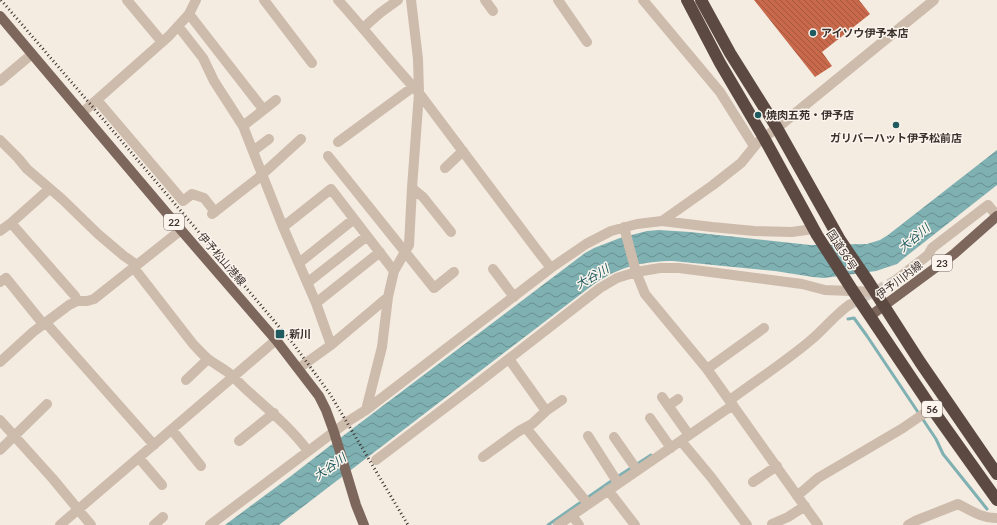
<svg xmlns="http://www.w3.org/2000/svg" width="997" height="525" font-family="Lato,'Noto Sans JP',sans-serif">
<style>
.water{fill:url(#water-waves)}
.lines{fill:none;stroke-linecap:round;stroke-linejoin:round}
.stream{stroke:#7fb0b2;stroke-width:3}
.building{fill:url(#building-back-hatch)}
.street-tunnel{stroke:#cfc6bd;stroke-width:10;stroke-dasharray:10 5;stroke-linecap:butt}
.street{stroke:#cdbbac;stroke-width:10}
.primary{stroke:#7d675c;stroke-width:10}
.highway{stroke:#5c4a42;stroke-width:12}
.rail{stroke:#3b302b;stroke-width:3;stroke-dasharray:1 3;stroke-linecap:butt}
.poi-dot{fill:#1f5a5e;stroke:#fbf5ee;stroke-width:1.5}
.labels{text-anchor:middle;stroke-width:3;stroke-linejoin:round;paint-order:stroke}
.shield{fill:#fbf5ee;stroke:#756b66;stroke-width:1}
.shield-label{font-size:10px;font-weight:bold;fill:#3b302b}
.poi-label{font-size:11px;font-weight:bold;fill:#3b302b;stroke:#fbf5ee;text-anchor:start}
.street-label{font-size:11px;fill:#3b302b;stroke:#fbf5ee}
.water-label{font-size:12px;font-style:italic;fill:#1f5a5e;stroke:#fbf5ee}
</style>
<defs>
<pattern id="water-waves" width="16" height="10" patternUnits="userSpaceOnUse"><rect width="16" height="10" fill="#7fb0b2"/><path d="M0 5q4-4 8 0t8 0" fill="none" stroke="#699091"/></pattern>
<pattern id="building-back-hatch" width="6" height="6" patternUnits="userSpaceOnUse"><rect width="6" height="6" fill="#c8694b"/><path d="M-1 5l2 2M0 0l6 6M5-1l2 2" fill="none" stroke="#a4573f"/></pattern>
</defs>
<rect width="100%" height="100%" fill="#f4ebe1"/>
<path class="water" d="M997,150V185L904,258L897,264L876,271L824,278L813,277L775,271L673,261C644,261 618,267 594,284L279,525H225L291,476L327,448L585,253L594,248L620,238L647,231L659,230L690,232L810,245L867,244L880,240L888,235Z"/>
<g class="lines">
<path class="stream" d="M848,319L854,318L867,336L936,439L943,454L987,509
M548,525L617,477L651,455"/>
</g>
<path class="building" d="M754,0H859L870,14L822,52L832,66L815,77Z"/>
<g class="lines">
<path class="street-tunnel" d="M849,305L896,280"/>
<path class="street" d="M127,0L162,42
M264,0L312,63
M338,0C366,31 391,63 419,93L537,250L551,268
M485,0L493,11
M558,0L587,42
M643,0L720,92L754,146
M189,14L263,109
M178,26L203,58L214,81L243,126L283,227L316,303L331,345
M363,28L380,13L398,0
M0,81L32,54
M97,100L183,201L192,194L204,198L215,212
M82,113L169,36L189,14L196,0
M243,126L276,100
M0,140L18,158L27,169L62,199L98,234L124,256L137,265
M338,142L413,87
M253,151L269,139
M328,156L434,288L454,272
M445,168L463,151
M412,188L423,197L451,232
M212,214L257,179L301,139
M662,221L713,185L741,163L758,142L777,128L934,0
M11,223L38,199L49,189
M283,227L331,189L394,271
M624,227L636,272L645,294L707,369L818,525
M0,231L11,223L75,296L77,301
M299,263L354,219
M134,268L193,344C198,349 203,355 208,359C215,364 222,368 229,373C236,379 242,386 249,392C270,411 291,428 308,451
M493,269L514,297
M896,280L928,255L932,248L988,205L997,216
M0,282L6,278L44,325
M307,283L367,236
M316,303L380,252
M46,323L154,445
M509,359L546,411
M0,362L33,332L69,305L77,301H87L94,299L181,230
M299,368L331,345L388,297
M707,369L764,328
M186,380L208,359
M662,397L689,435
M730,400C757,380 785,362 811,340C824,329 835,315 849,305
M668,406L678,399
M366,410L382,347L388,297L394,271L409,245L412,188L419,93L418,59L411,0
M650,418L671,448
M0,420L53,479L91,525
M526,428L588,504
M172,430L201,466
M588,436L618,483
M614,437L637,470
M239,441L274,413
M681,441L711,477L747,525
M0,450L47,404
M483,457L519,431L532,424L546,411L562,400
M139,458L162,485
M376,460L479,382L600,288L617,278L636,272L660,268H679L802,284L825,290L876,292
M753,482L777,466
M608,490L635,525
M797,496L818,478L903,428L932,408
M572,515L579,525
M772,524L788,517L805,506
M60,525L276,340
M154,525L163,517
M210,525L347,422L366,410L551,268L586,244L611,231L637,224L662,221L712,227L754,231L792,232L813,229
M558,525L733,405
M908,525L915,521L958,504C970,510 983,519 997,518"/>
<path class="primary" d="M0,16L32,54L181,230L276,340L319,396L326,410L334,432L356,505L364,525
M870,316L954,254L997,216"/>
<path class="highway" d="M687,0L720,63L764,138L817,235L853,291L935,413L997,500
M701,0L730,53L777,128L840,240L868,281L920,362L997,474"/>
<path class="rail" d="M1,0L91,105L292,342L330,394L408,525"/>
</g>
<g class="poi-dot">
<circle cx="813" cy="33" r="4"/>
<circle cx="758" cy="115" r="4"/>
<circle cx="896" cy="125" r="4"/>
<rect x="275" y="329" width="10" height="10" rx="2"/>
</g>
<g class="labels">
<g class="shield">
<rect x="164" y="214" width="20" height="16" rx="3"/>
<rect x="932" y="255" width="20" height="16" rx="3"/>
<rect x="922" y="401" width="20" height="16" rx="3"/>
</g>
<g class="shield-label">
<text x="174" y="226">22</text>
<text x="942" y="267">23</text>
<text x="932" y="413">56</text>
</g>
<g class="poi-label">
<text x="821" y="37">アイソウ伊予本店</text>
<text x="766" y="119">焼肉五苑・伊予店</text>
<text x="896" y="142" text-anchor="middle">ガリバーハット伊予松前店</text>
<text x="289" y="338">新川</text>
</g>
<g class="street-label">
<text transform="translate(842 250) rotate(57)" y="4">国道56号</text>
<text transform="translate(222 259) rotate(49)" y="4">伊予松山港線</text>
<text transform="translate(899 280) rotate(-37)" y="4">伊予川内線</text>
</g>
<g class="water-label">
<text transform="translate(914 238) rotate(-40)" y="4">大谷川</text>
<text transform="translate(592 277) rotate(-30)" y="4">大谷川</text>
<text transform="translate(330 467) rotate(-35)" y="4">大谷川</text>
</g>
</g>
</svg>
